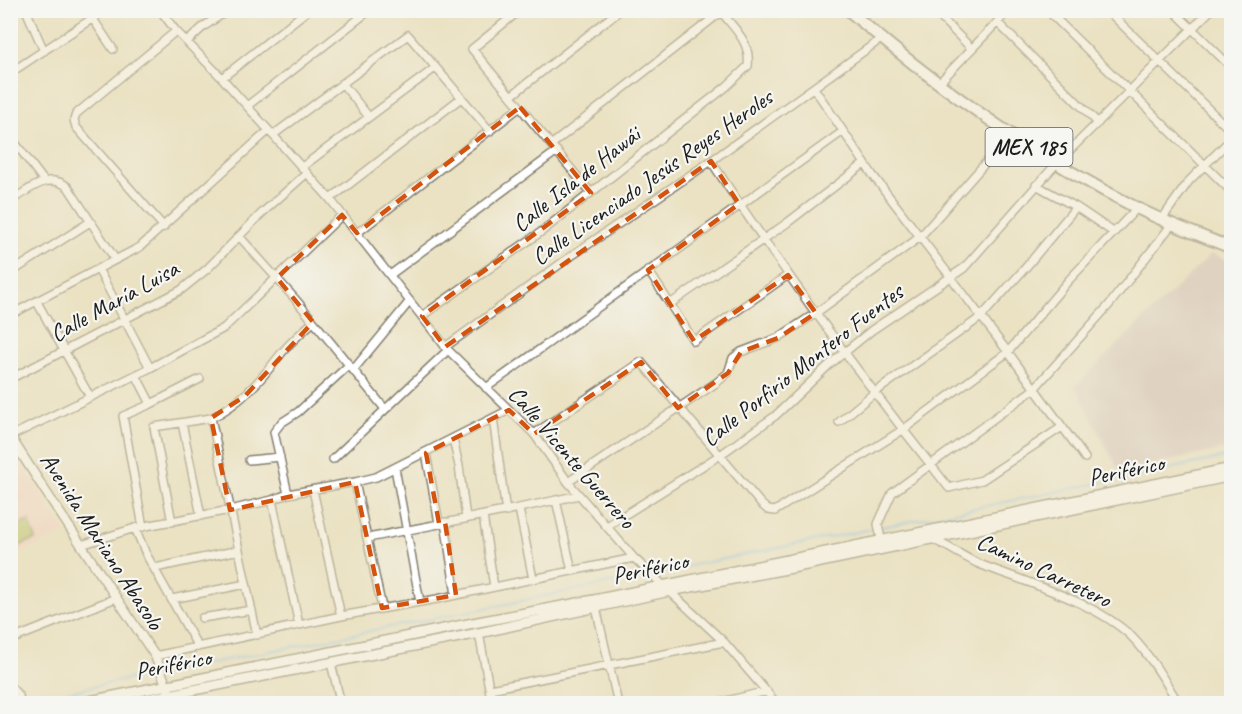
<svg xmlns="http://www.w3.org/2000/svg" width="1242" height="714" font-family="Caveat,sans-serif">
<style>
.built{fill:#f6d1c5}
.industrial{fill:#d1bfbf}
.green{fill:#b6c163;stroke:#696e40;stroke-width:1.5}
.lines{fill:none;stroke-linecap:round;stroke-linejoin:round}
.stream{stroke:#74bbeb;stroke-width:2}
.minor-casing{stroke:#847f70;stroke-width:10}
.tertiary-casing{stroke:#847f70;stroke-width:11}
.secondary-casing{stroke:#847f70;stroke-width:12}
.primary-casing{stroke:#847f70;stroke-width:14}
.minor{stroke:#fff;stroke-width:7}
.tertiary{stroke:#fff;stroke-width:8}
.secondary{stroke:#fff;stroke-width:9}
.primary{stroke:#fff;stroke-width:10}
.marked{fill:none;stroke:#d4530e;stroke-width:4.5;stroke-dasharray:12 8;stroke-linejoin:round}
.labels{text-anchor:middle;stroke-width:4.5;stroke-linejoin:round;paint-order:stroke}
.shield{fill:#f6f6f2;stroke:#5d5d5c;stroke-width:1.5}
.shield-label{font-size:22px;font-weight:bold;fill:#1c1c1c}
.street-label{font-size:24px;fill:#1c1c1c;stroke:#f6f6f2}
</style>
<rect width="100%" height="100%" fill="#f6f6f2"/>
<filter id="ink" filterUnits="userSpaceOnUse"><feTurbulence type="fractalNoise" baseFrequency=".0167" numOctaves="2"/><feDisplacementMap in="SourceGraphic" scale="12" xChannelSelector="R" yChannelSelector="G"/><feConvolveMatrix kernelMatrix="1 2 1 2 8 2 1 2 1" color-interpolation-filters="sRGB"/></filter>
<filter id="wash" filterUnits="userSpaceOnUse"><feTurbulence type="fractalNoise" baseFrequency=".008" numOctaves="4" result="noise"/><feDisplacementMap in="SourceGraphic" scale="24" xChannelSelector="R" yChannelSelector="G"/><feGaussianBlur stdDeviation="1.35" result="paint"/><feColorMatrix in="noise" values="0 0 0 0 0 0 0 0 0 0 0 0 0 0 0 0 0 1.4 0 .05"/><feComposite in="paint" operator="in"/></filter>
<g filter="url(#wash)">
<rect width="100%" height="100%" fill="#ebe2c3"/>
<path class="built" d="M10,444L66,533L11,557H10Z"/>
<path class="industrial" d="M1211,254L1231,261V448L1119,471L1075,386Z"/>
<path class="green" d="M29,521L36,539L11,549V528Z"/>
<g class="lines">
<path class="stream" d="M882,527L1232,456
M655,573L876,528
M166,672L650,575
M22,702L151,674"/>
</g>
</g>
<g filter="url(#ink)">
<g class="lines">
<defs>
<path id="minor" d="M26,10L44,51
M87,10L113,49
M160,10L176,31L222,78L330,199L448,350L534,434L568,482L634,558L724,642L777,704
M520,10L472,49L591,193
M933,10L971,48
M1047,10L1232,192
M1107,10L1232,132
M1173,10L1232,68
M997,22L1098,123
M187,42L203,27L228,10
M10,73L105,10
M222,78L308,10
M342,83L369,117
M938,84L1009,10
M814,88L872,174L1008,352L1085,458
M511,96L620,10
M247,106L370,10
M273,135L408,35L490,131
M10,136L44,181
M551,145L721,12
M711,161C785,274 865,383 949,488L982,480L1062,427
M302,167L435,68
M1036,185L1076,207L1113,232
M330,199L461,98
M10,201C30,190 47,171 68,187L115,259
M1162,219L1189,181L1232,138
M164,227L76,127L74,120L76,114L176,31
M357,233L520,107
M239,236L296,300L385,409
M98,269L150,368
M648,270L694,341L788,275
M10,273L90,222
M390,275L557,151
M37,302L90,397
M670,304L787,223L864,164
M10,315L140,247L268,131
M422,316L541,232L726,87L748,66C751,41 734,29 720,10
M445,347L574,254L711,161L881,39
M354,369L410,301
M136,375L151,404
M10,379L181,290L207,269L262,213L307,173
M486,388L842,132
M211,418C241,403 260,381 280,355C289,343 302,332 313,322
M493,418L506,512
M839,422L874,393L981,317L1027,266L1076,207
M182,423L201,516
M534,434L641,362L761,504L768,510L775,511L904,429L1008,352L1068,281L1137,208
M11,436L150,368L224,328L342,215
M453,439L459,466L466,518
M426,453L439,523
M333,459L448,350
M249,460L280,457
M395,468L420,602
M355,482L382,608
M568,482L716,383L728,373L733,358L741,352L778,338L816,313L920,237L1010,135
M313,490L341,616
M288,494L274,432L281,423L298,412L349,365
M272,500L299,625
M556,500L572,571
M519,509L533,579
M483,516L494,587
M172,522L154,427L211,418L257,635
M445,522L456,595
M607,526L720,455L775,416L829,365L872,330L964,268L1056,164L1211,10
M143,527L123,416L151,404L200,379
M135,528L146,554L198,647
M368,538C438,524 509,511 579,495
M932,539C948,546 962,556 977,563C1024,582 1094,601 1131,636C1150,655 1165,681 1179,704
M81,545L135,528L230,510L272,500L288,494L355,482L376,477L509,410
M882,545L878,524L892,493L1034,389L1109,305L1173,223
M155,568L239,550
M172,599L246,584
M595,603L618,704
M202,618L252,610
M479,633L492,704
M10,640L116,598
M155,656L341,616L437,599L634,558
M331,663L341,704
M10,686L19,696L21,704
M490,689L724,642
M714,704L767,691"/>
<path id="tertiary" d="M10,436L44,489L155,656L169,692"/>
<path id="secondary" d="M75,704L478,622L594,600L1232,468
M124,704L479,633L670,591L792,568L1232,476"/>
<path id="primary" d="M848,10C936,86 1031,154 1135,207C1166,223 1199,235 1232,248"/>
</defs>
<use href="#minor" class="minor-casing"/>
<use href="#tertiary" class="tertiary-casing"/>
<use href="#secondary" class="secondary-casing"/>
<use href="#primary" class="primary-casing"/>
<use href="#minor" class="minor"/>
<use href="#tertiary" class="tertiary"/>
<use href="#secondary" class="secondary"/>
<use href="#primary" class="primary"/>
</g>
</g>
<path d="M0 0H1242V714H0ZM520,107L591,193L422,316L445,347L711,161L739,204L648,270L694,341L788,275L816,313L778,338L741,352L728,373L678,408L641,362L534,434L509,410L426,453L439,523L445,522L456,595L382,608L355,482L230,510L211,418L245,396L313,322L277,278L342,215L357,233Z" fill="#ebe2c3" fill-opacity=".55" fill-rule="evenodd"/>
<path class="marked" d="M520,107L591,193L422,316L445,347L711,161L739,204L648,270L694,341L788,275L816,313L778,338L741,352L728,373L678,408L641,362L534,434L509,410L426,453L439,523L445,522L456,595L382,608L355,482L230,510L211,418L245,396L313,322L277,278L342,215L357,233Z"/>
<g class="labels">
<rect class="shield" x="985.5" y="128" width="87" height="38" rx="4.5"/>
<g class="shield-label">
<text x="1029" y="155">MEX 185</text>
</g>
<g class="street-label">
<text transform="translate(652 177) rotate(-35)" y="8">Calle Licenciado Jesús Reyes Heroles</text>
<text transform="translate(576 179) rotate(-38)" y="8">Calle Isla de Hawái</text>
<text transform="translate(114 301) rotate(-29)" y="8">Calle María Luisa</text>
<text transform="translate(802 365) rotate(-38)" y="8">Calle Porfirio Montero Fuentes</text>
<text transform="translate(572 457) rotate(49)" y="8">Calle Vicente Guerrero</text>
<text transform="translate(1126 470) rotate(-12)" y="8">Periférico</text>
<text transform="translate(102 541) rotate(57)" y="8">Avenida Mariano Abasolo</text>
<text transform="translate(650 568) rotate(-12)" y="8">Periférico</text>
<text transform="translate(1044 570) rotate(25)" y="8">Camino Carretero</text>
<text transform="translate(173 664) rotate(-11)" y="8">Periférico</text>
</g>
</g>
<rect width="1242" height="714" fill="none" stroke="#f6f6f2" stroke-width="36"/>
</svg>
